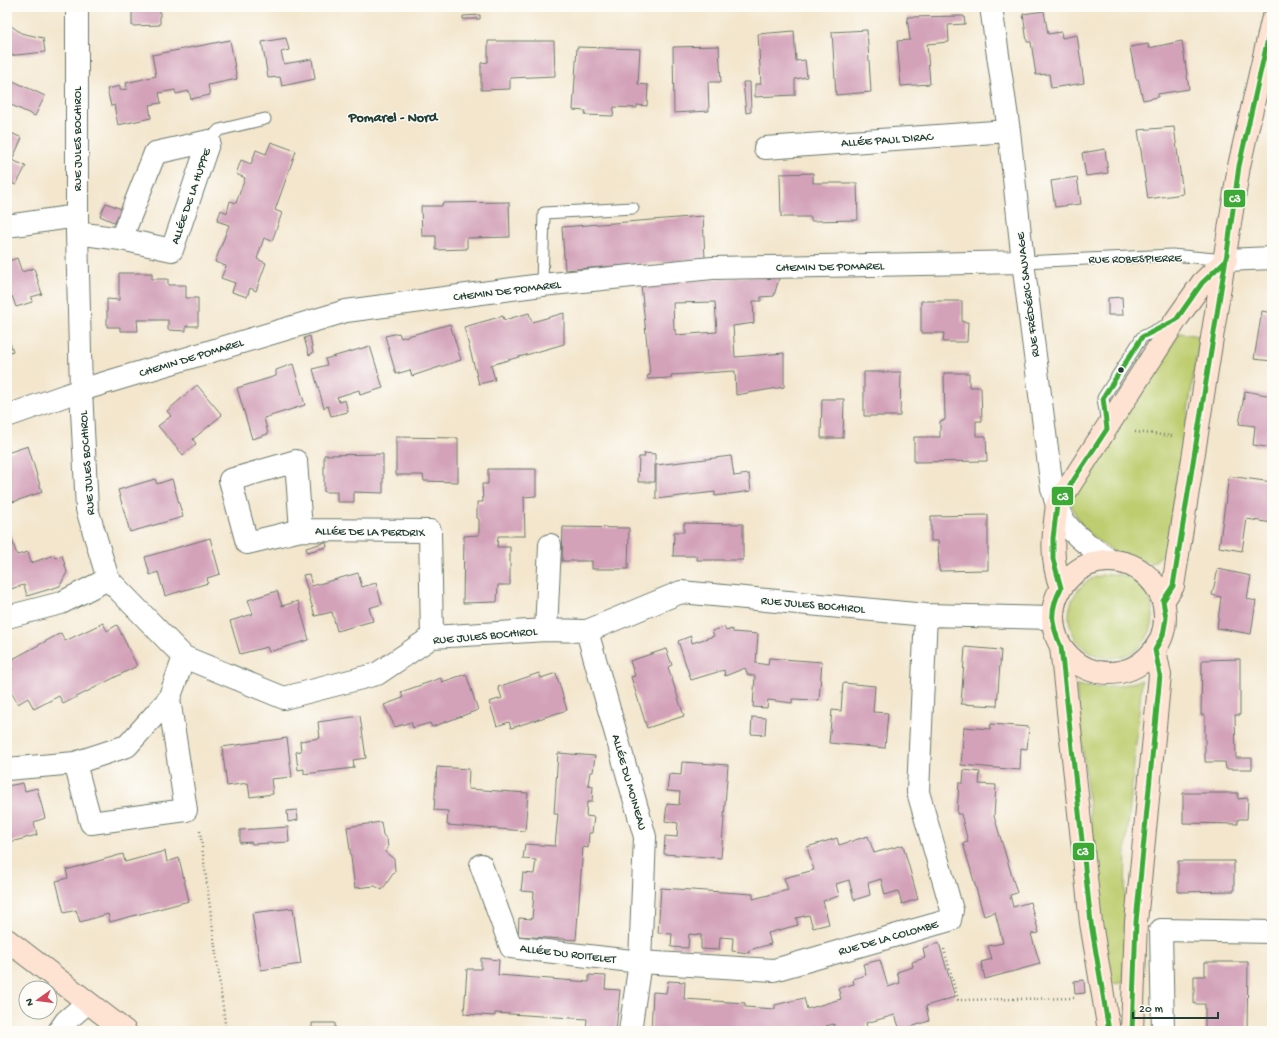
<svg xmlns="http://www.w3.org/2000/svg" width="1279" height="1038" font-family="'Gochi Hand',sans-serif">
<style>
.green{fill:#becd6f;stroke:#6e8552}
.building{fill:#d3a2b9;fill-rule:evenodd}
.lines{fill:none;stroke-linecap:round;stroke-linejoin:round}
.lane-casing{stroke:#69786a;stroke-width:13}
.street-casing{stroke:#69786a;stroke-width:24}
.secondary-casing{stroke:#69786a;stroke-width:24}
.path{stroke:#69786a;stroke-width:2.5;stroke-dasharray:1 3;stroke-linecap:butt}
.lane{stroke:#fff;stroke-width:11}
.street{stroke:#fff;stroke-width:22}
.secondary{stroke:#fee3d2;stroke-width:22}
.bus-1-casing{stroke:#fdfcf7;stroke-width:8}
.bus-1{stroke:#3daa36;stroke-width:5}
.bus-dot{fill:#1f3d34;stroke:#fdfcf7;stroke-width:1.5}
.labels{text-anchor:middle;stroke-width:3;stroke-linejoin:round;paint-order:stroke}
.street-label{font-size:12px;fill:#1f3d34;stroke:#fdfcf7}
.quarter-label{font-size:14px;font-weight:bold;fill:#1f3d34;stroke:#fdfcf7}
.line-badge{stroke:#fdfcf7;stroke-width:1.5}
.badge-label{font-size:11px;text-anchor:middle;font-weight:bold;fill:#fff}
</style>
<rect width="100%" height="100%" fill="#fdfcf7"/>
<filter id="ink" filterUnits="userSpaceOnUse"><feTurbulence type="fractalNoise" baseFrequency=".025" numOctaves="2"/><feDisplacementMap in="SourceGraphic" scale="8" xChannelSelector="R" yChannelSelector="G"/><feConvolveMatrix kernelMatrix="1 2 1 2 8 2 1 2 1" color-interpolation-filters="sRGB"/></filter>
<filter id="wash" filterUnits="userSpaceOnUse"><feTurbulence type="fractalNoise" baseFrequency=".012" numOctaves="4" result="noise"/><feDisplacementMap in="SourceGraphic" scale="16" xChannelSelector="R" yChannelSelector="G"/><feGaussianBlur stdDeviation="0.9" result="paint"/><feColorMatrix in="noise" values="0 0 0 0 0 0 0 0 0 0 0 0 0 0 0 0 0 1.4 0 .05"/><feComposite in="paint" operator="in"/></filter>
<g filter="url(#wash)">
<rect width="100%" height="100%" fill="#f3e6cd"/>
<path class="green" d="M1180,333L1200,336L1165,553L1152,563C1115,558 1074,533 1069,494Z
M1069 616a42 42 0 1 1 84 0a42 42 0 1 1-84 0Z
M1142,680L1126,848L1123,983L1108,984L1076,685C1100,690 1118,687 1142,680Z"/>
<g id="blocks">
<path class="building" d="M132,7H160V25L132,26Z
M1044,11L1048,34L1061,32L1062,38L1077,35L1084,83L1051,88L1049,74L1036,75L1031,42H1027L1023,14Z
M480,15V19H463V16Z
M964,16L965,24L948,25L949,42L927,44L930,84L901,86L897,41L910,40L907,17Z
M7,25H10L21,33L43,38L45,52L7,56Z
M867,30L871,92L836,95L832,32Z
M794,31L796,61L805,60L807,77L795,79V95L755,97V84H761L758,34Z
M286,38L289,50L281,52L284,64L312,59L315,79L282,86L280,77L268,78L262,42Z
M230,40L237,79L208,85L210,95L191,99L189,91L176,94L175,90L159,93L161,103L149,105L151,118L118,125L114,105L111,106L107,89L120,86V90L127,89L126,83L156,76L152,55Z
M488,41H554L555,76L510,78V89L481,90V63L488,62Z
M1182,41L1189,89L1158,94V97L1143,100L1138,79H1136L1130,47L1148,44L1149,48Z
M719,46L721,82H708L709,111L674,113L673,47Z
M577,47L640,49L638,84L648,85L647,106L637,105V108L614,107L613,116L585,115L586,111L573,110Z
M7,78L45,96L35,116L9,104L7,109Z
M743,82H750L751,112L746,113Z
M1174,127L1183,194L1148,199L1138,130Z
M7,131L22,138L12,160L26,166L16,185L7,181Z
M271,142L296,151L275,210L282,213L272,241L264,238L257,259L266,263L256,291L250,288L247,297L232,292L235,283L221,278L226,266L215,262L229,225L217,221L221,210L227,213L230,201L236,203L245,178L236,174L241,160L251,164L256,150L266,154Z
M1105,149L1108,173L1086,176L1082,153Z
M813,173V183H857L858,220L811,221V217H781L780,174Z
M1077,177L1081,204L1055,207L1051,181Z
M509,202L510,237L467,238V249L436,250V236H422L421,206H442V203Z
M106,203L124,210L118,224L100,216Z
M703,216L705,259L565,270L562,227Z
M17,258L22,272L34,268L42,294L31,297L32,302L16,307L12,296L7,298V262Z
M119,273H152V279H168V285H186V298H198V326H186V331L168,330V320H137L138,331H120V327H107V299L119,300Z
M771,275L779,278L774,296L761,297V301H753L754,323L733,326L735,357L784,353V387L736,395L735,371L671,375L672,378L648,379L647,376L650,375L641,284ZM715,302L717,332L676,335V330H674L673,303Z
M1122,297L1123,315H1108V298Z
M921,301H962V322H968L967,342H943L944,333H921Z
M1262,311L1272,313V361L1254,359Z
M529,313L532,322L564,313V344L491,365L495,380L479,384L464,327L503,316L504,320Z
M450,324L461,360L412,376L410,370L396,374L385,336L399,333L401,338Z
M7,335L13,351L7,353Z
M310,336L313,353L309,355L304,338Z
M370,346L383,388L360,395L359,390L337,397L339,402L345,400L348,412L331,416L328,406L324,408L313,369L327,365L325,359Z
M293,364L305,405L264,418L268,434L252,439L237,388L276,376V370Z
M864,372H901L900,416H864Z
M944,373H969V387H981L982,421H976V436H986L987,461L914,462V437H940V421L945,420Z
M197,385L222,415L193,439L196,444L183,455L158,426L171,416L167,411Z
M1245,391L1272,396V448L1253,445L1255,426L1239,424Z
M822,399H844L843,438H821Z
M396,437L458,438V482L424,481L423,475H396Z
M28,446L42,492L13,502L11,498L7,499V453Z
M644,453L655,454V482H638L639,457H645Z
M383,454V493L354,492V502H337V492H324V455Z
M731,456L734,476L749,474L751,491L715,496V492L656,499V465Z
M488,469H536V496L524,497L525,536H498L497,547H510V585H498L497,602L463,603L464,536L479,535V519L477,518V502H483L482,484H488Z
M1229,476L1272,482V523L1247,519L1242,551L1219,547Z
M155,479L157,484L172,479L183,517L130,532L118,490Z
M988,515V570L939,571L938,541H931V516Z
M684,523L743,524V560H697V556H673L674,532H684Z
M563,527L629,528L628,569H592V561H562Z
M9,530L17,555L28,552L31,563L54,555L55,558L62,555L67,572L60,586L27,596L24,585L7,590V531Z
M210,538L220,574L207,578L208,583L165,596L158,572L150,575L145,557Z
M326,542L327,547L307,552L306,548Z
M1218,569L1251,576L1247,599L1256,601L1251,634L1217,628L1221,597L1212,595Z
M358,573L362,587L376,583L382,604L369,608L373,621L337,631L332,612L315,616L303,575L309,574L312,586Z
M277,591L282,606L298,601L309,640L269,652L267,647L240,654L230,621L253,614L248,600Z
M103,623L107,631L117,625L137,666L63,704L59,696L34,709L28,698L18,704L7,684V672L13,669L9,661L61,633L65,641Z
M724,627L726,631L732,629L733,632L758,634L756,663L768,665L769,658L822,662L819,700L792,699V703L768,700L767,708L753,707L755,676L748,675L745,668L725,676L724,670L691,680L678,641L691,636L692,643L714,636L712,631Z
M965,647L1001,650L997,706L961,704Z
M666,649L672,665L668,667L684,716L647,728L631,677L635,676L630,661Z
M1240,659V715H1235L1236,758H1252V769H1226L1225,762H1205V715H1201L1202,660Z
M539,673L541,678L556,673L567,710L511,728L509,722L497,726L489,702L502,698L498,687Z
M466,674L478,710L432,727L430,723L413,728L411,722L395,727L384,705L403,698L401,692L441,678L442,682Z
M843,683L875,686L873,712L888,713L885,748L829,743L832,710L841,711Z
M360,716L366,758L353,760L354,768L304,774V769L298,770L296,752L301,751L300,741L320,738L318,722Z
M752,717L766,718L765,735L751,734Z
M991,724L1029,727L1027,749L1021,748L1020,770L961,765L964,727L990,729Z
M287,738L292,777L271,779L273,794L250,797L248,783L227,786L222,747Z
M558,753L595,756L593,772H590L588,785L593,786L592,802H587L586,816L594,817L592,833H589L588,848L583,847L576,940L518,936L519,918L532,919L534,892L521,891L523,873L534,874L536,860L523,859L525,844L555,846L558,814H554Z
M682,762L728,765L721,858L664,854L665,836L677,837L678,823L665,821L667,804L679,805L680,792L667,791L669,774L681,775Z
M437,767L469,769L468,789L528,793L525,831L447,825L448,811L434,810Z
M964,770L980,772L979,784L996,785L994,816L1017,893L1010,895L1013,907L1030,902L1039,933L1031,934L1040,964L985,979L981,962L992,959L988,946L1003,943L995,912L984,916L963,843L968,842L961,814H957L959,783H963Z
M23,783L25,791L37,788L45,818L34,822L37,835L7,843V786Z
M1183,793H1238V799L1248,798L1247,819H1238V824L1183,823Z
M297,810L298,820L288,822L287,811Z
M381,822L383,835L387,839L388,848L385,852L394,859L395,871L382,890L375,886L355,888L347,827Z
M288,827L289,842L252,844L251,842L240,843V830Z
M868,836L874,853L903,845L918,899L902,904L898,891L885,895L881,879L868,883L870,895L854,900L849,880L836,884L839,896L823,901L829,924L813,928L809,915L796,918L798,925L768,933L771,944L749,950V953L732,951L733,938L720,937L719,950L701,949V935L689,934L688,948L671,947L672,934L658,933L661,888L753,894V899L788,890L784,878L814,870L807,847L837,838L839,845Z
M165,851L167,862L179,858L189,901L110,922L108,914L80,922L76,910L64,913L56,881L68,878L66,870L123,854L125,862Z
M1178,861H1234V891L1178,892Z
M293,908L301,964L261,970L252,913Z
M939,943L955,997L926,1006L929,1021L914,1026L900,1030L895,1015L866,1023L868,1031H836L834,1024L826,1026L827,1031H651L653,992L666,993L668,981L685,982L684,999L745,1003V1007L775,1009V1005L804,998L807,1009L841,999L838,988L854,984L853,979L866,975L863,964L880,960L888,987L900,983L897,972L913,967L912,962L925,958L923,948Z
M481,958L499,960L498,975L589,982V975L606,976L605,989L620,990L616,1031H586L587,1019L495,1013V1016L464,1014L467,969H481Z
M1205,962H1248L1247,1031H1205V1004H1194V976H1205Z
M1084,980L1085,993L1075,994L1074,981Z
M312,1023H335V1031H312Z"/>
</g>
</g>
<g filter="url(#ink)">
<use href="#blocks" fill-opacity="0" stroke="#69786a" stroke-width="1"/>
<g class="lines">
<defs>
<path id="lane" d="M209,141L219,130L265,119
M1023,262L1172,255L1225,260
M542,285L544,213L633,208
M1107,425L1103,398L1142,337L1170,323"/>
<path id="street" d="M77,7V233L81,390L87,509L108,579L184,657L284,698L377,674L432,637L546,630L587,631L681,592L926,615L1052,618
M991,7L1009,131L1023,262L1052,488C1055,498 1057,509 1062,518C1073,536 1093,548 1109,560
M765,148L1009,131
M7,226L77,216
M77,233L121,239L172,250L209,141L155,153L121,239
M1226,260L1272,258
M7,416L81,390L346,311L542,285L712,268L1023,262
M301,530L296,461L230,480L247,543L301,530L430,531L432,637
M7,617L61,603L108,579
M546,630L550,545
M587,631L645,837L640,962L630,1031
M75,763L91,823L186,810L169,699L184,657
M7,769L75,763L127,746L169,699
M481,865L511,947L640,962L774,970L950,920L952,910L918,792L926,615
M59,1031L66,1021L87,1003
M1163,1031L1161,930L1272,932"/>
<path id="secondary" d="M1053 617a56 56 0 1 1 112 0a56 56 0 1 1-112 0Z
M1061,588C1050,560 1053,534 1057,505L1176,320L1202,283L1226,260
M1163,601L1173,586L1239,166L1272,21
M1061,647L1091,923L1109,1031
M7,940L125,1031
M1132,1031L1136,922L1160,675L1155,650"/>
</defs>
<use href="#lane" class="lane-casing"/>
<use href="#street" class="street-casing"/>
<use href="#secondary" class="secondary-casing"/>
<path class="path" d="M1135,432L1172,436
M200,831L226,1031
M944,949L958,1000L1077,998"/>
<use href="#lane" class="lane"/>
<use href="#street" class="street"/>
<use href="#secondary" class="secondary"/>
<defs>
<path id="bus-1" d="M1109,1031L1091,923L1061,647C1051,624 1049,611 1061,588L1053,559V538L1057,505L1107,429L1103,398L1142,337L1176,320L1202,283L1226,260L1239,166L1272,21
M1132,1031L1136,922L1160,675L1155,650L1163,635L1166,618L1163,601L1173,586L1226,258"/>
</defs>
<use href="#bus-1" class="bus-1-casing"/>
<use href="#bus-1" class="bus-1"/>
</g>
</g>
<circle class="bus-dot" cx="1121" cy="370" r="3.5"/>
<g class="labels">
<g class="street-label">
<text transform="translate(77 139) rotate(-90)" y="4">RUE JULES BOCHIROL</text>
<text transform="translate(887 139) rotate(-4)" y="4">ALLÉE PAUL DIRAC</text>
<text transform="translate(190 196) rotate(-71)" y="4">ALLÉE DE LA HUPPE</text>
<text transform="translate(1135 258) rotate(-1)" y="4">RUE ROBESPIERRE</text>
<text transform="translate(830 266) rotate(-1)" y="4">CHEMIN DE POMAREL</text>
<text transform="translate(507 290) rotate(-7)" y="4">CHEMIN DE POMAREL</text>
<text transform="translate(1027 295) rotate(-97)" y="4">RUE FRÉDÉRIC SAUVAGE</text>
<text transform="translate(191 357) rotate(-17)" y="4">CHEMIN DE POMAREL</text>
<text transform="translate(86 463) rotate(-94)" y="4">RUE JULES BOCHIROL</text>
<text transform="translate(370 531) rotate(1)" y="4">ALLÉE DE LA PERDRIX</text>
<text transform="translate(813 604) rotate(5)" y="4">RUE JULES BOCHIROL</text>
<text transform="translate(485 635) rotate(-5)" y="4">RUE JULES BOCHIROL</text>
<text transform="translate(630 782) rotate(74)" y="4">ALLÉE DU MOINEAU</text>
<text transform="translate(888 937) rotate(-16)" y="4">RUE DE LA COLOMBE</text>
<text transform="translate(568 953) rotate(7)" y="4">ALLÉE DU ROITELET</text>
</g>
<g class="quarter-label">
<text x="393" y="121">Pomarel - Nord</text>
</g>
</g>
<g class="line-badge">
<rect x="1223" y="189" width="23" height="19" rx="4" fill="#3daa36"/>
<rect x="1051" y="486" width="23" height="20" rx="4" fill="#3daa36"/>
<rect x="1072" y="842" width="23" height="19" rx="4" fill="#3daa36"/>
</g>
<g class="badge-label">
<text x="1235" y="202">C3</text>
<text x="1063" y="500">C3</text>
<text x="1083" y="855">C3</text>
</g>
<rect width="1279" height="1038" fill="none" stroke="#fdfcf7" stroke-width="24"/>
<g transform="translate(38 1000) rotate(256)"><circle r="19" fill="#fdfcf7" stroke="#a4b0a9"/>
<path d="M0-3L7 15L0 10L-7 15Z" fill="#d1495b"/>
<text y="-6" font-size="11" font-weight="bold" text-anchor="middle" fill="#1f3d34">N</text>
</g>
<path d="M1133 1012v6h85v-6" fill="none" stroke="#1f3d34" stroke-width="2"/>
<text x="1139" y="1012" font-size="12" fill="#1f3d34" stroke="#fdfcf7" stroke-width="3" paint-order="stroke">20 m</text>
</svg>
